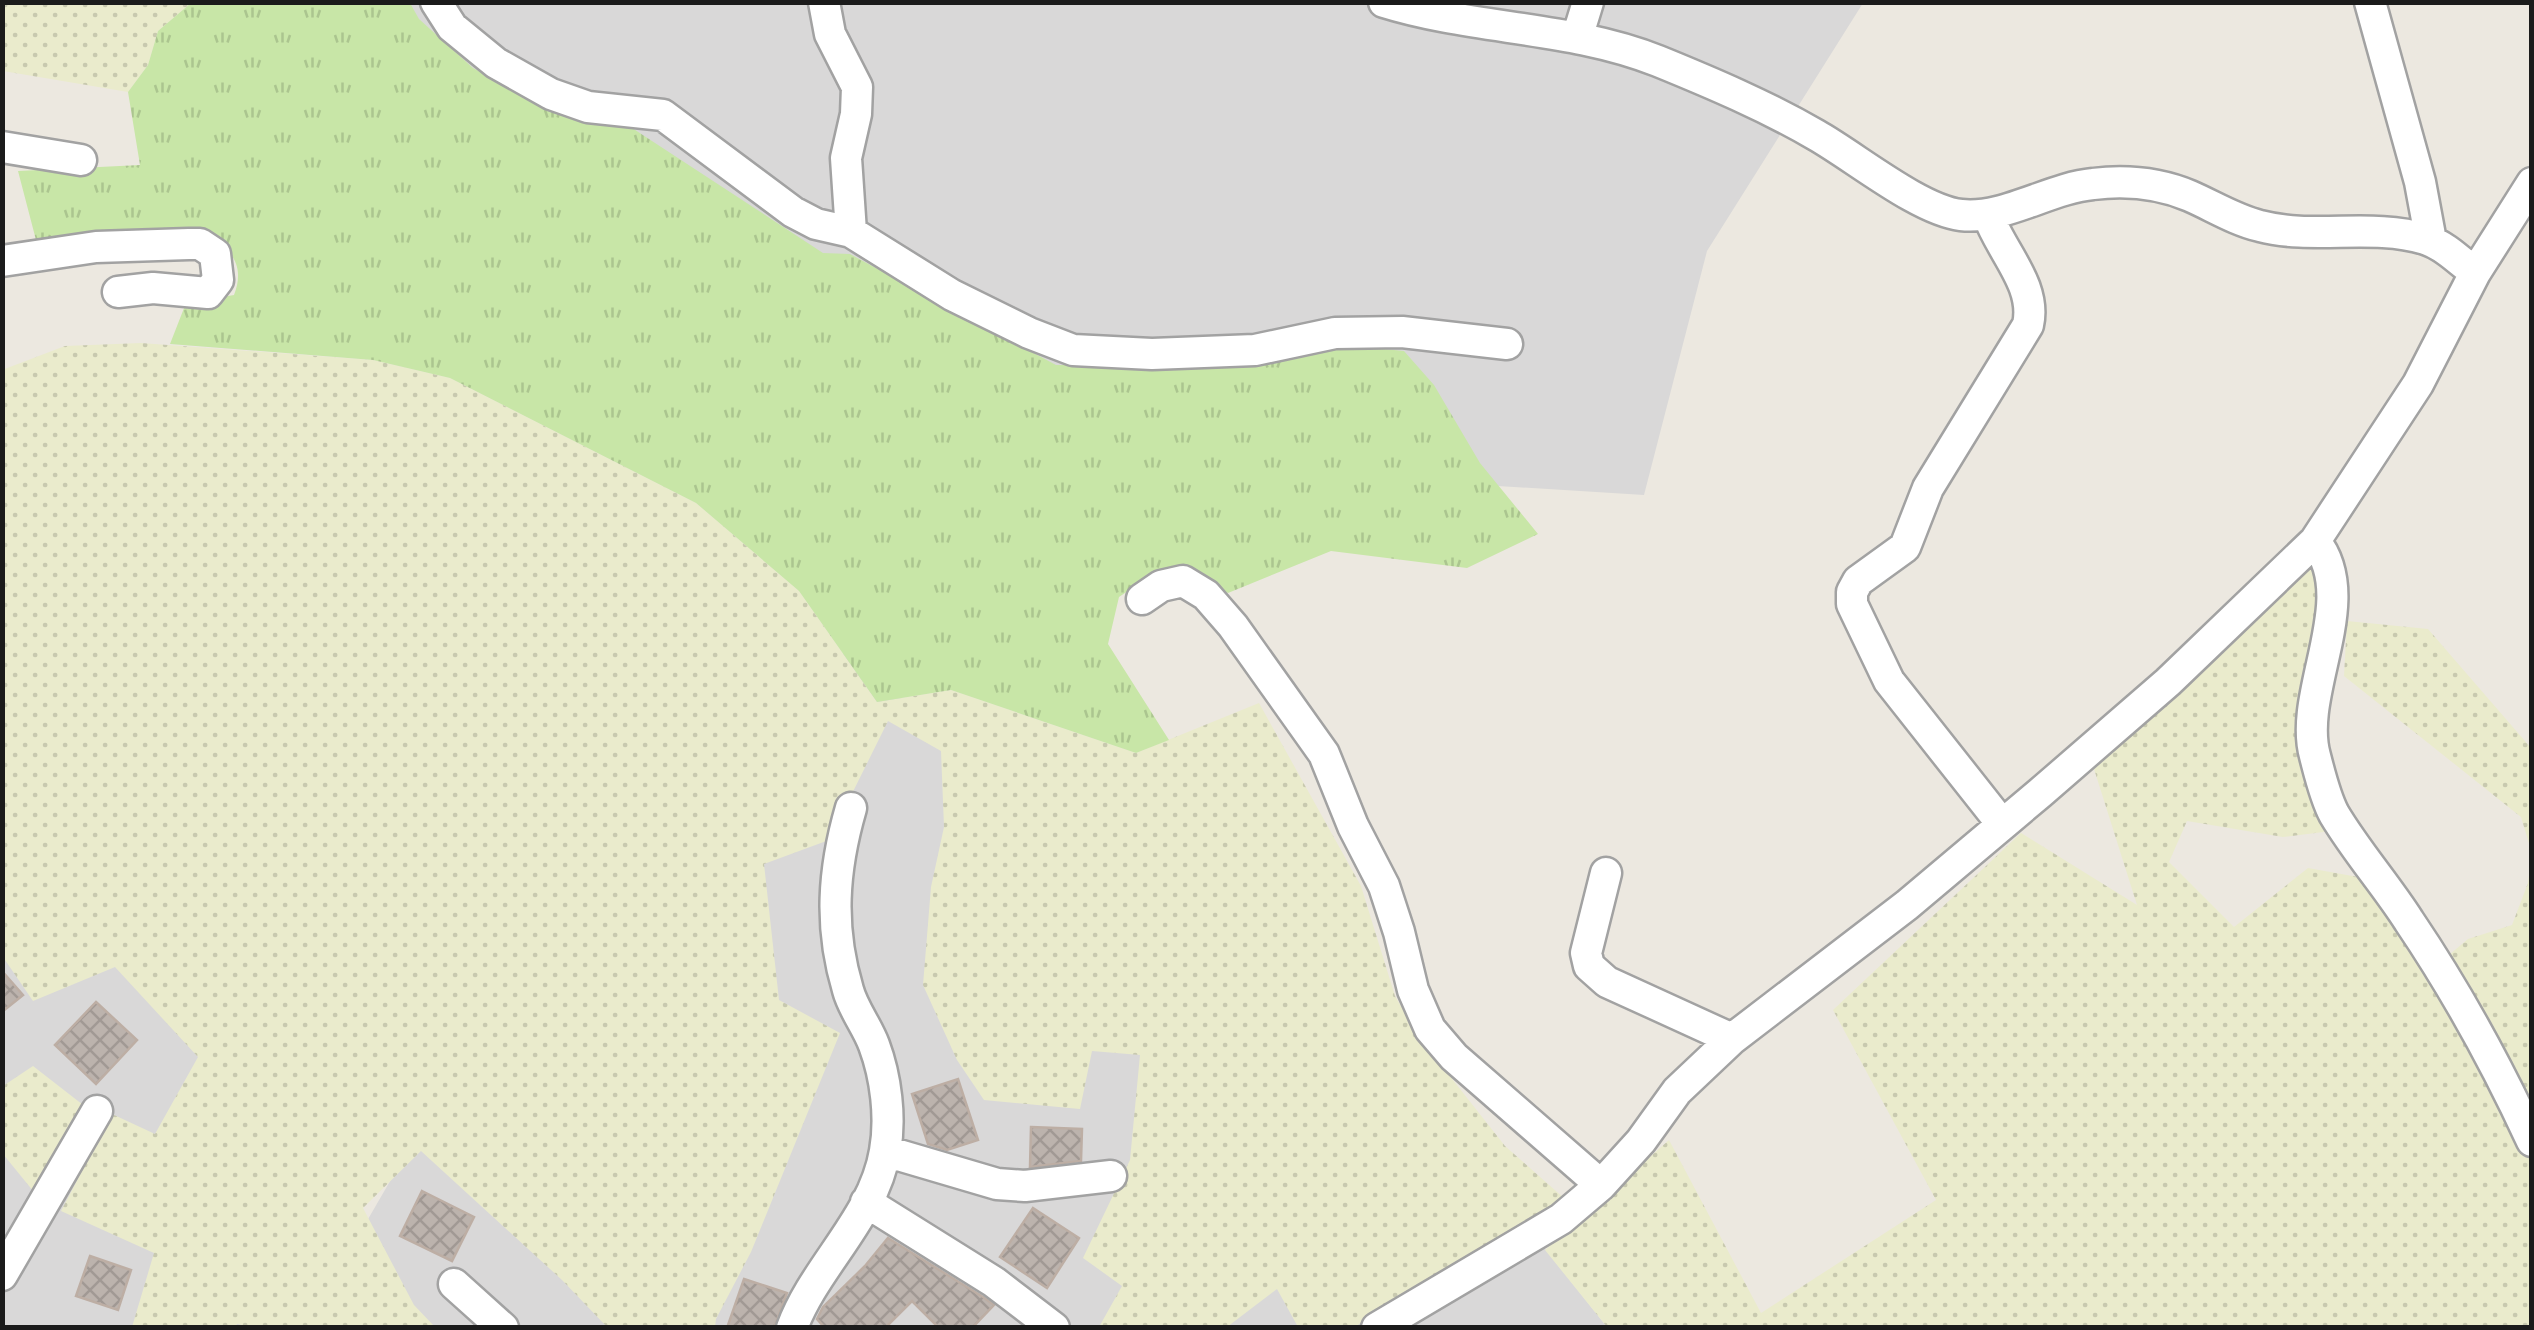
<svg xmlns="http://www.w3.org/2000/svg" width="2534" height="1330" font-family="'Noto Sans',sans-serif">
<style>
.residential{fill:#d9d8d8}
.farmland{fill:url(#farmland-dots)}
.grass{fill:url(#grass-tufts)}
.building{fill:url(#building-cross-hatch);stroke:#bdaea4;stroke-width:2.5}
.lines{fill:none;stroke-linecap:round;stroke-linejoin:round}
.minor-casing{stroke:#a2a2a2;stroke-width:35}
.minor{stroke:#fff;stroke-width:30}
</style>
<defs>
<pattern id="farmland-dots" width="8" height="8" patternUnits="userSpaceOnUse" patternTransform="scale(2.5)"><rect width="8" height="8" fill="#eaebcc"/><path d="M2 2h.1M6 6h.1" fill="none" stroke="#c8c9af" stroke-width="1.8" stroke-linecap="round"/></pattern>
<pattern id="grass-tufts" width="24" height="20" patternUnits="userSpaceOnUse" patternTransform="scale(2.5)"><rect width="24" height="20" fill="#c8e6a7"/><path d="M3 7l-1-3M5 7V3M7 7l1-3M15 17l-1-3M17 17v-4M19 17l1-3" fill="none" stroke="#abc58f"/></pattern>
<pattern id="building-cross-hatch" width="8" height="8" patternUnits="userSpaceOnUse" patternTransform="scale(2.5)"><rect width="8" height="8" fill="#bcb3ad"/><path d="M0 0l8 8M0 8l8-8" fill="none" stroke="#a19994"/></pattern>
</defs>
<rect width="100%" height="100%" fill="#ece8e0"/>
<path class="residential" d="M325,3H1863L1707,251L1644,495L1126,463Z
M846,651L1511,1206L1607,1327L3,1328V926L50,879L266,1038L331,1283L422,1126Z"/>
<path class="farmland" d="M2,3H191L158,31L148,65L128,92L3,71Z
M141,343L373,360L450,378L696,503L799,591L877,702L951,690L1136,753L1259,703L1361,886L1395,996L1419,1037L1505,1146L1565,1199L1395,1298L1355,1327H1298L1277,1289L1227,1327H1099L1122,1286L1083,1258L1130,1160L1140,1055L1092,1051L1080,1109L984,1100L957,1060L923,985L931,887L944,827L941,751L888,721L829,840L764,864L779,1000L840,1033L751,1252L716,1319L715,1327H607L562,1280L421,1151L363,1208L414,1305L434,1326L432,1327L256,1328L237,1324L235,1328L132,1327L154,1253L61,1211L112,1114L155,1134L198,1057L115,967L33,1001L3,957L2,370L65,346Z
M2307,563L2320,567L2324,583L2300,747L2331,831L2283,837L2187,821L2169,862L2234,927L2308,868L2369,879L2431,970L2468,939L2512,925L2528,883L2531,859V1327H1607L1545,1250L1669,1140L1761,1313L1936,1200L1833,1010L2021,833L2137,905L2094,769Z
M2347,621L2428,629L2531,748V850L2521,817L2344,676Z
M33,1066L87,1108L38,1197L3,1154V1086Z"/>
<path class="grass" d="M191,3H410L419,19L473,68L552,111L626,124L823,253L850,254L1056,365L1228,364L1354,346L1404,351L1434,385L1480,463L1538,534L1467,568L1331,551L1228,593L1192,573L1147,578L1119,597L1108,644L1169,740L1136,753L951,690L877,702L799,591L696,503L450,378L373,360L170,344L186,303L234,295C246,264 230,247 203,234L36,240L18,171L140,165L128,92L148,65L158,31Z"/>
<path class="building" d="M2,971L23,995L2,1012Z
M96,1002L137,1040L96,1084L55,1045Z
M958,1079L978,1140L947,1150L928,1144L912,1094Z
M1031,1127L1082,1129L1081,1161L1030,1167Z
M422,1191L474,1217L452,1261L400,1236Z
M1033,1208L1079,1238L1047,1288L1000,1257Z
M888,1238L983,1297L994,1305L972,1328H939L912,1301L885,1328H825L817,1319L823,1307L865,1266Z
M90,1256L131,1270L118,1310L76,1296Z
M744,1279L787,1293L774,1328H727Z"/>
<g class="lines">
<defs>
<path id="minor" d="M436,2L452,27L496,63L551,94L588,107L663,115L793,212L816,224L851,232L846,158L856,114L857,87L830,34L824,2
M1384,2C1474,30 1570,26 1658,61C1712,83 1766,106 1816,135C1855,157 1919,210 1961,215C2003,220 2050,188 2093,184C2126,180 2159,183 2190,196C2213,206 2235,220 2260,226C2313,240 2372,223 2425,239C2444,245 2460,261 2475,273
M2370,2L2420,182L2431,241
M1577,38L1588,2
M2,147L81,160
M1988,215C2001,252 2037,285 2028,325L1928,488L1905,547L1858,581L1852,592V604L1889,681L2002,824
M851,232L952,295L1029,333L1073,350L1152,354L1255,350L1335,333L1402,332L1507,344
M2,261L96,247L189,244H200L215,254L218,280L208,293L153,288L118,292
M2315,541C2362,600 2297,692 2315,756C2320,775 2325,797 2334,814C2356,851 2386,885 2409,921C2457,992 2496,1063 2532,1141
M1142,599L1161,586L1183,581L1206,595L1233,626L1324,754L1353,826L1384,886L1399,932L1413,990L1430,1029L1454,1057L1601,1185
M1606,873L1586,953L1589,966L1607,982L1732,1039
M885,1151L997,1184L1025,1186L1111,1176
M866,1202L994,1282L1054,1328
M2,1275L97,1111
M454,1284L503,1328
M792,1328C815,1266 874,1218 885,1151C891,1118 886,1077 874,1045C867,1026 853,1009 848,990C829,927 833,870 851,808
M1377,1328L1561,1219L1601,1185L1641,1141L1677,1091L1732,1039L1907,905L2040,793L2168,682L2315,541L2418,384L2475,273L2532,183"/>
</defs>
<use href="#minor" class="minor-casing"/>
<use href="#minor" class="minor"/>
</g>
<rect width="2534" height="1330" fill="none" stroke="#1b1b1b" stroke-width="10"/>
</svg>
